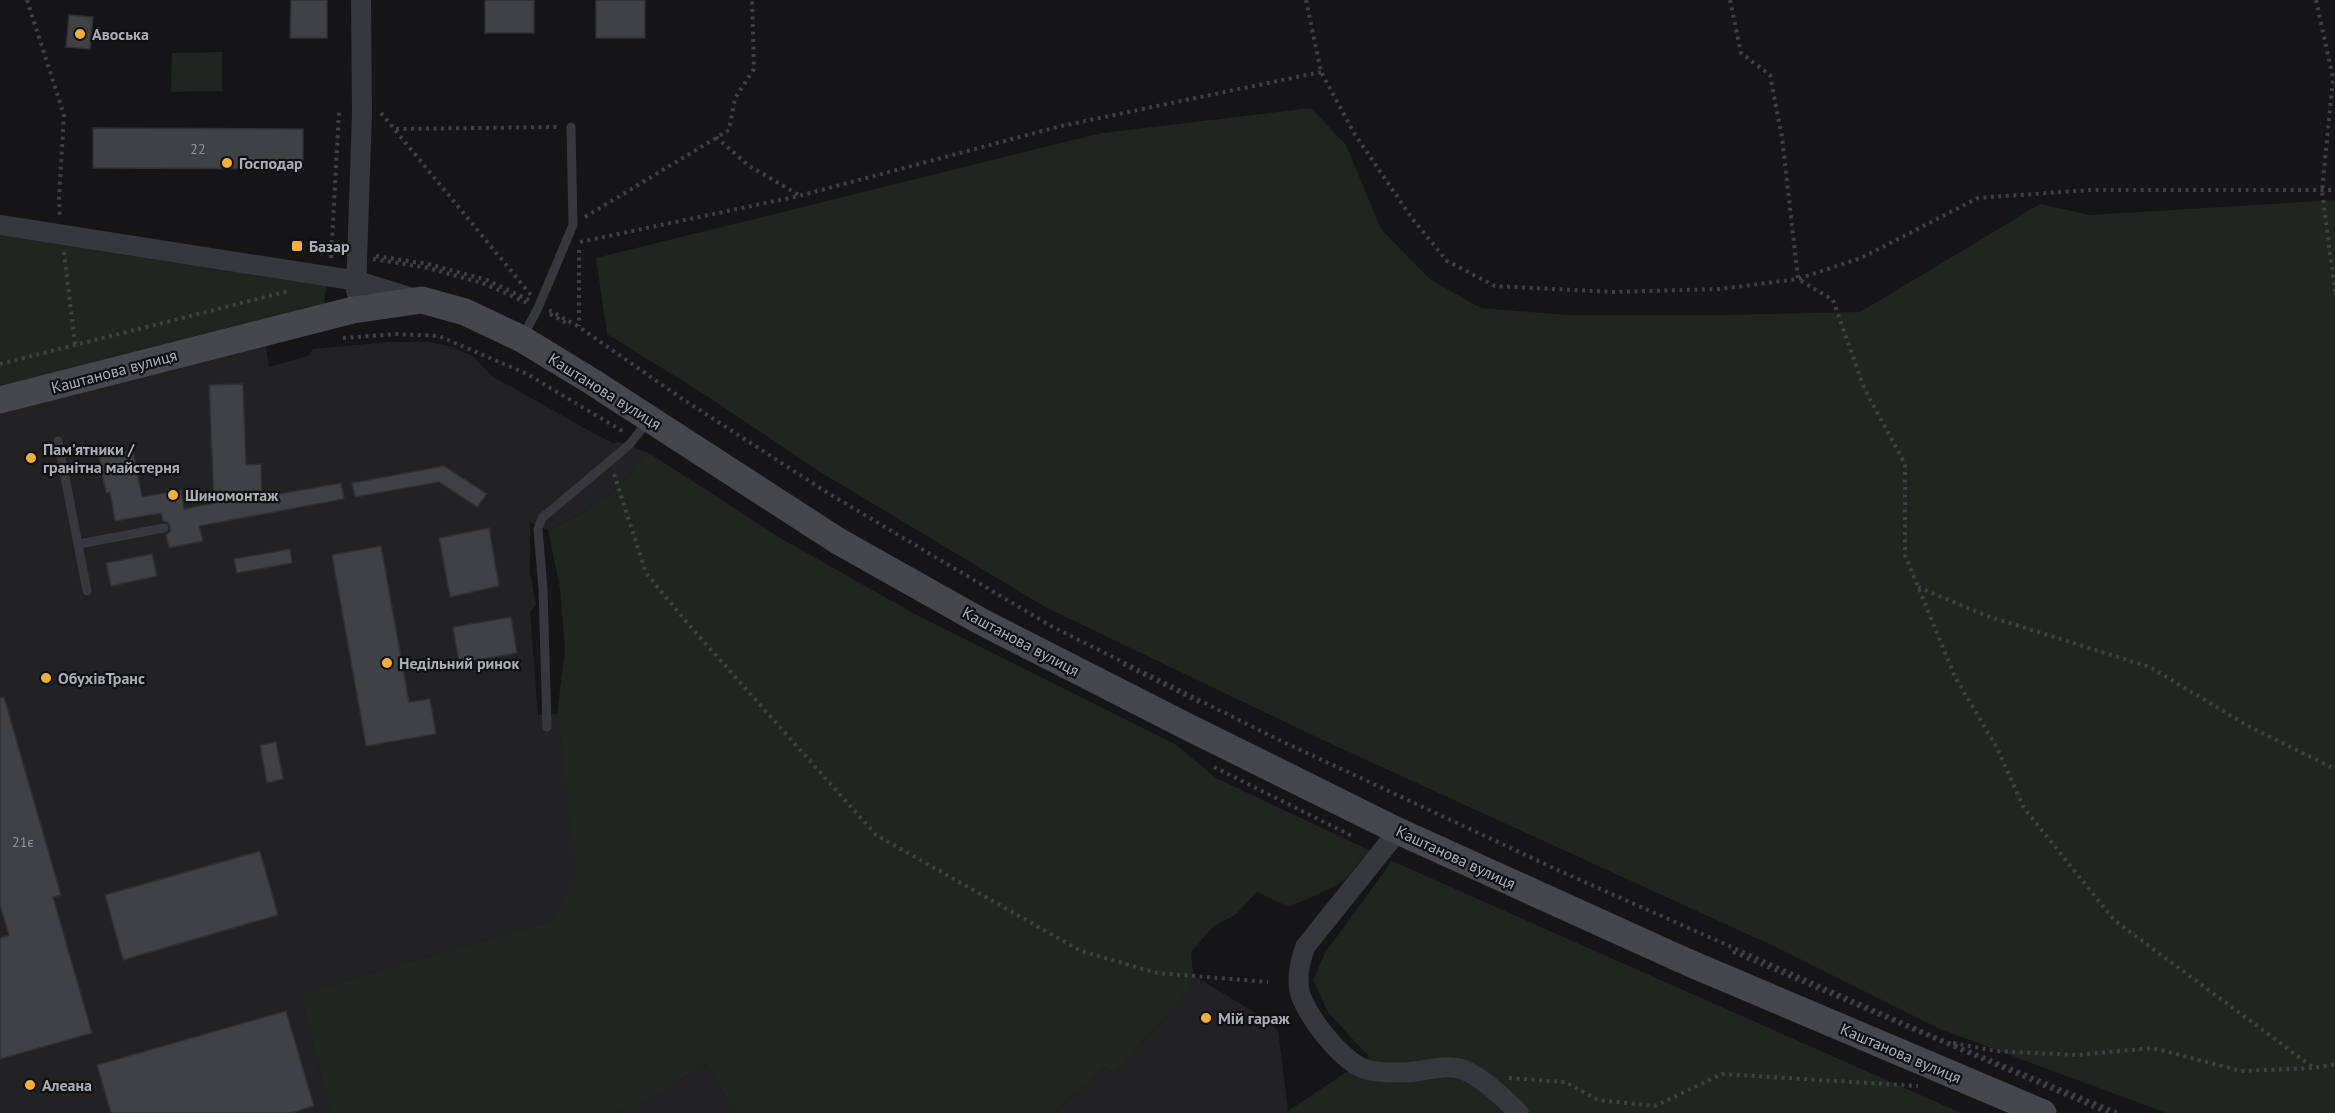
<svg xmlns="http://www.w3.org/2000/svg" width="2335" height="1113" font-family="'PT Sans',sans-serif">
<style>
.built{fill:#222225}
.green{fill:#1e261f}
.building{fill:#404145;stroke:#303034;stroke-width:1.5}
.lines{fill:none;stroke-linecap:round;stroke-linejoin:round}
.path{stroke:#3d3f44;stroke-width:4;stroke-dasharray:3 4.5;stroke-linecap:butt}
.lane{stroke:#37383d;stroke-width:9}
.street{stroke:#37383d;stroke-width:20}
.secondary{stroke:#45474d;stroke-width:27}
.poi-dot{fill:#f2b134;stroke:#111113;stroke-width:2}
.labels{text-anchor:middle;stroke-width:4.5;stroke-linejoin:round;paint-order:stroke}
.number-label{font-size:14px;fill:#8e929b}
.poi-label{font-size:16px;font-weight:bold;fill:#a8adb8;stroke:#111113;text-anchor:start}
.street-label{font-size:16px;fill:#a8adb8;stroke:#111113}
</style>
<rect width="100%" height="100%" fill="#161618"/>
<path class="built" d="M264,332L269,367L308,356L313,349L389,342H429L452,347L473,356L492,376L586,429L613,443L620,442L649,453L614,491L579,515L548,530L530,522V572L536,605L530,612L538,715L557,714L579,879L549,921L300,994L331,1113H0V400Z
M1193,975L1264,1018L1278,1031L1288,1110L1285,1113H1053L1105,1067L1114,1073L1189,991Z
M706,1064L735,1113H615L624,1108L628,1112Z"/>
<path class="green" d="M222,52V91L171,92L172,53Z
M1311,108L1346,145L1381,229L1431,280L1481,308L1566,315H1721L1860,312L2040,204L2090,215L2335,200V1113H2166L1940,1029L1782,950L1325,741L1045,607L822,473L707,396L607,334L596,258L1102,133Z
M0,225L328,276L322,317L0,400Z
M649,453L782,539L915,614L1175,744L1216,778L1373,852C1355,861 1361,863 1349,875C1334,890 1308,898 1289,907L1257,892L1235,915L1214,926L1191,952L1193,975L1189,991L1114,1073L1105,1067L1053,1113H735L706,1064L627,1113L624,1108L615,1113H331L300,994L549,921L578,879L557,714L565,651L560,589L548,530L579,515L614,491Z
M1392,861L1961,1113H1285L1369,1057L1328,1012L1313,980L1325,953Z"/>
<path class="building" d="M291,0H327V38H290Z
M485,0H534V33H485Z
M596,0H645V38H596Z
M69,15L93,17L90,49L66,47Z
M93,128L303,129V169L93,168Z
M243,384L246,465L261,464L262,497L341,483L344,499L199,526L203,541L169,548L166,535L170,531V526L167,522L163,521L161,513L115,521L110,492L106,493L99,457L133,450L142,497L181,490L184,509L214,503L209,385Z
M444,466L487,494L477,507L439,482L355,497L352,483Z
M489,528L499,586L450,597L439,538Z
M381,546L409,702L430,699L436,734L366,746L332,555Z
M290,549L292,563L237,573L234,559Z
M152,554L157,576L111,586L106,563Z
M511,617L517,653L459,663L453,627Z
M4,697L61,895L53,897L92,1033L0,1059V938L9,935L0,905V698Z
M276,742L283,779L267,783L260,745Z
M260,851L278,915L123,960L105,895Z
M286,1011L314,1106L291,1113H111L97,1065Z"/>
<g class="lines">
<path class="path" d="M27,0L64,115L59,199L60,218
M1306,0L1321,72L1354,133L1411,217L1447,261L1495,286L1613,292L1720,289L1798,279L1861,258L1978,198L2090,190H2335
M1730,0L1741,53L1770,75L1782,137L1798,279L1833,300L1864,388L1905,464V555L1955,677L1997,748L2024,808L2114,920L2314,1068
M2316,0L2333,78L2322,191L2335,292
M381,113L531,295
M396,129L559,127
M716,137L749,166L799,195
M585,217L729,130L735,98L754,69L752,0
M580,242L799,196L1061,126L1321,72
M579,250V326
M64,252L75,344
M376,256L428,264L487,280L529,300
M331,258L339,112
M373,259L428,268L485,284L527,303
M549,310L579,327L681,398L828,493L1051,626L1275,738L1562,872L1944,1041L2118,1113
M550,314L570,325
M343,338L396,334L439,336L527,374L624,432
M0,364L289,291
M614,474L646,573L689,625L876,835L1081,951L1157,973L1268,982
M1918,587L1987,616L2150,667L2248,726L2335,769
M1123,664L1199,702
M1214,767L1352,836
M1733,952L2108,1113
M1953,1043L1996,1051L2077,1055L2153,1048L2241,1071L2314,1068L2335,1064
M1509,1078L1565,1082L1598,1100L1655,1106L1722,1074L1918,1086"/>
<path class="lane" d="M523,336L538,308L573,225L571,127
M58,441L87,591
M79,544L164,528
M547,727L543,589L538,529L542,518L629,445L648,421"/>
<path class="street" d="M0,225L358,281L416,299
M356,291L362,113L361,0
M1398,831L1305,947C1301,960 1297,973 1299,988C1302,1012 1344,1065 1368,1070C1381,1073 1396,1073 1410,1072C1427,1071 1447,1063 1464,1070C1485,1079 1503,1098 1519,1113"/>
<path class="secondary" d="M0,400L353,310L422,300L465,312L522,339L591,381L838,541L982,622L1186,726L1398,831L1687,962L2043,1113"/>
</g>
<g class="poi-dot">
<circle cx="80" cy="34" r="6"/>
<circle cx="227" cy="163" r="6"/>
<rect x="291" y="240" width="12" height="12" rx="3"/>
<circle cx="31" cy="458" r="6"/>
<circle cx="173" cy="495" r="6"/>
<circle cx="387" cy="663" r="6"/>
<circle cx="46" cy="678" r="6"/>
<circle cx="1206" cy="1018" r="6"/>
<circle cx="30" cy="1085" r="6"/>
</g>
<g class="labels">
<g class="number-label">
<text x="198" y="154">22</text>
<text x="23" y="847">21є</text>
</g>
<g class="poi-label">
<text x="92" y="40">Авоська</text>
<text x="239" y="169">Господар</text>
<text x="309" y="252">Базар</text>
<text x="43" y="455">Пам'ятники /<tspan x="43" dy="18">гранітна майстерня</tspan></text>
<text x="185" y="501">Шиномонтаж</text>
<text x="399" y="669">Недільний ринок</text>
<text x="58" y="684">ОбухівТранс</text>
<text x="1218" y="1024">Мій гараж</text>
<text x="42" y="1091">Алеана</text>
</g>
<g class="street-label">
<text transform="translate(114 371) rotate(-15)" y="6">Каштанова вулиця</text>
<text transform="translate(605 391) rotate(32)" y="6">Каштанова вулиця</text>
<text transform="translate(1021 641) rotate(28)" y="6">Каштанова вулиця</text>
<text transform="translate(1456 857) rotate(25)" y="6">Каштанова вулиця</text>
<text transform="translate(1901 1053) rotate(23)" y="6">Каштанова вулиця</text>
</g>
</g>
</svg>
